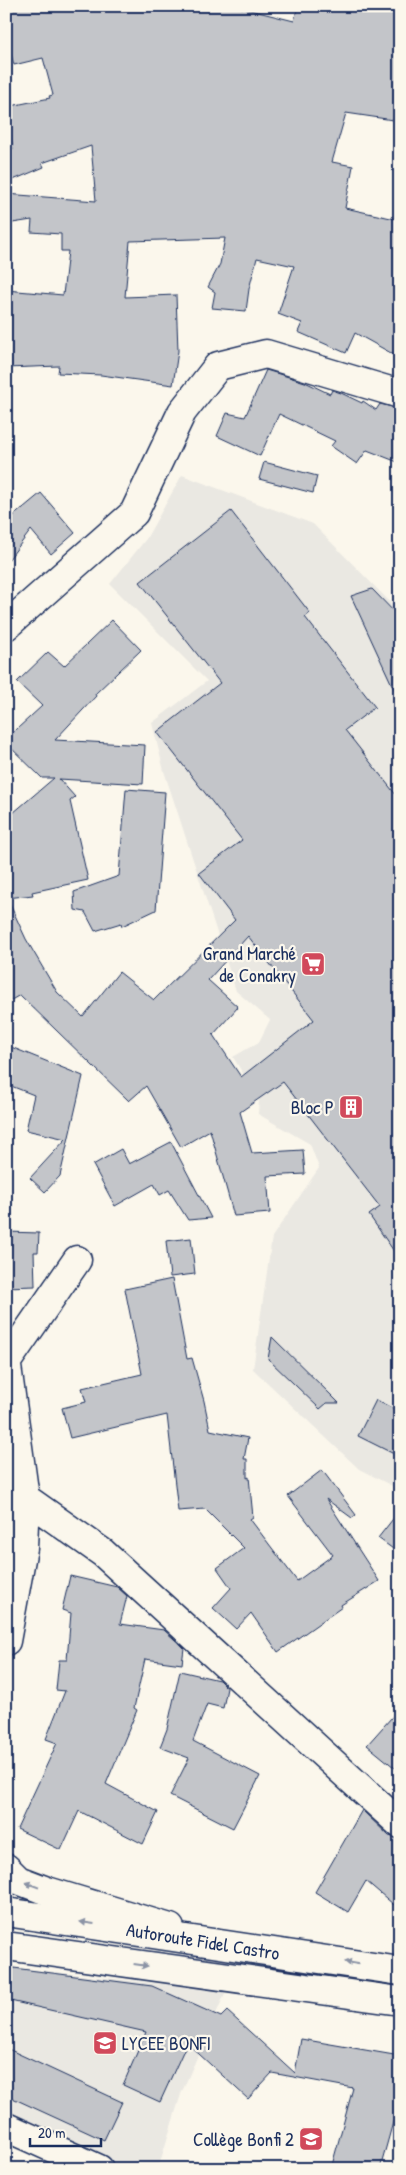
<svg xmlns="http://www.w3.org/2000/svg" width="406" height="2175" font-family="'Patrick Hand',sans-serif">
<style>
.built{fill:#eae8e2}
.building{fill:#c3c5c9;stroke:#1b2f5e;fill-rule:evenodd}
.lines{fill:none;stroke-linecap:round;stroke-linejoin:round}
.minor-casing{stroke:#1b2f5e;stroke-width:31}
.highway-casing{stroke:#1b2f5e;stroke-width:31}
.minor{stroke:#fbf7ec;stroke-width:28}
.highway{stroke:#fbf7ec;stroke-width:28}
.oneway{fill:#8b93a5}
.labels{text-anchor:middle;stroke-width:4.5;stroke-linejoin:round;paint-order:stroke}
.poi-label{font-size:19px;fill:#1b2f5e;stroke:#fbf7ec;text-anchor:end}
.street-label{font-size:19px;fill:#1b2f5e;stroke:#fbf7ec}
</style>
<rect width="100%" height="100%" fill="#fbf7ec"/>
<filter id="ink" filterUnits="userSpaceOnUse"><feTurbulence type="fractalNoise" baseFrequency=".02" numOctaves="2"/><feDisplacementMap in="SourceGraphic" scale="10" xChannelSelector="R" yChannelSelector="G"/><feConvolveMatrix kernelMatrix="1 2 1 2 8 2 1 2 1" color-interpolation-filters="sRGB"/></filter>
<g filter="url(#ink)">
<path class="built" d="M182,475L313,524L400,612V1490L359,1469L253,1369L272,1237L319,1168L310,1144L258,1114L259,1100L233,1057L259,1042L270,1020L236,991L164,771L152,723L207,681L110,584L146,539Z
M6,1967L226,1991L181,2094L158,2169H120L6,2117Z"/>
<path class="building" d="M6,6H234L294,21L298,6H400V121L346,113L332,162L353,166L345,208L400,220V273L396,291L400,293V358L355,333L346,353L298,332L302,323L278,314L294,266L257,258L249,289L246,311L212,308L215,292L208,287L220,264L225,238L130,241L125,297L176,295L178,351L173,385L101,375L58,373L59,366L6,368V290L63,295L68,251H61V234L31,232L32,220L6,224V194L96,201L91,146L42,163L44,167L6,183V150L13,149L6,107L50,98L49,96L53,95L43,58L14,65L6,36Z
M266,370L305,382L330,394L332,390L341,393L362,403L363,401L376,410L380,404L400,409V463L367,450L357,464L331,446L335,441L279,414L260,456L217,436L227,413L245,417Z
M264,462L317,476L313,493L259,479Z
M41,493L75,533L51,554L31,530L6,563V522Z
M231,511L310,613L305,617L375,707L345,730L400,800V1260L369,1215L380,1207L283,1082L240,1112L252,1153L303,1150L305,1174L267,1176L270,1213L234,1216L210,1130L181,1147L146,1086L129,1101L20,995L6,1003V819L54,778H42L6,743V739L42,706L17,682L48,652L64,666L112,620L141,650L95,694L96,696L55,740L145,745L143,784L59,779L75,797L70,801L88,880L32,892L33,895L7,898L26,939L57,992L83,1017L119,972L154,1000L235,920L199,873L242,840L157,732L220,683L140,582ZM248,936L314,1020L241,1077L213,1035L238,1007L208,980Z
M372,589L400,618V702L351,596Z
M126,789L165,792L156,910L122,926L121,923L95,931L85,912L75,910L74,892L119,876Z
M6,1045L83,1076L60,1176L45,1192L30,1178L66,1139L26,1130L34,1095L6,1084Z
M171,1142L211,1218L188,1220L169,1190L160,1195L154,1184L115,1206L93,1165L121,1149L129,1164Z
M6,1232L39,1233L38,1252H34L35,1286L6,1287Z
M191,1238L195,1274L170,1277L166,1241Z
M172,1279L187,1359L192,1358L204,1401L210,1430L248,1438L244,1459H247V1478L249,1477L253,1517L250,1519L297,1581L333,1555L288,1496L322,1470L356,1515L352,1518L326,1499L379,1581L341,1605L342,1607L278,1652L251,1613L236,1629L213,1608L231,1588L217,1568L244,1548L205,1509L178,1511L167,1415L70,1438L62,1408L86,1402L82,1388L142,1374L125,1289Z
M272,1337L333,1397L339,1403H327L320,1409L268,1359Z
M376,1400L400,1412V1457L358,1436Z
M400,1510V1554L378,1538Z
M70,1576L117,1587L127,1596L120,1624L164,1630L184,1648L182,1664L145,1659L134,1708L137,1710L106,1784L158,1812L143,1844L79,1811L61,1850L17,1829L57,1743L46,1739L65,1691L56,1690L59,1660H67L71,1613L62,1610Z
M180,1671L219,1680L227,1688L223,1708L207,1704L193,1741L260,1776L233,1828L170,1796L189,1758L160,1747L167,1729Z
M400,1708V1772L367,1745Z
M362,1810L389,1836L400,1839V1910L366,1881L348,1912L315,1892Z
M6,1967L152,1986L221,2017L227,2011L295,2073L301,2039L400,2056V2097L380,2169H331L353,2088L272,2073L248,2099L187,2043L160,2102L123,2085L146,2032L6,2000Z
M6,2048L122,2102L104,2140L6,2095Z"/>
<g class="lines">
<defs>
<path id="minor" d="M6,626L134,513L182,412L218,366L266,354L400,394
M6,1359L25,1498L23,1548L6,1641
M8,1360L77,1260
M25,1498L103,1553L400,1824
M6,1868L18,1880L47,1891L170,1928
M6,2127L99,2169"/>
<path id="highway" d="M6,1912L400,1971
M6,1946L400,2001"/>
</defs>
<use href="#minor" class="minor-casing"/>
<use href="#highway" class="highway-casing"/>
<use href="#minor" class="minor"/>
<use href="#highway" class="highway"/>
</g>
<defs><path id="oneway-solid" d="M-6-.8H1V-3.2L6.5 0L1 3.2V.8H-6Z" transform="scale(1.25)"/></defs>
<g class="oneway">
<use href="#oneway-solid" transform="translate(32 1885) rotate(-159)"/>
<use href="#oneway-solid" transform="translate(87 1923) rotate(-172)"/>
<use href="#oneway-solid" transform="translate(352 1963) rotate(-171)"/>
<use href="#oneway-solid" transform="translate(141 1965) rotate(8)"/>
</g>
</g>
<defs>
<symbol id="supermarket-square" viewBox="-11 -11 22 22"><rect x="-9" y="-9" width="18" height="18" rx="4" fill="#d1495b" stroke="#fbf7ec"/><path d="M-6-5.5h2.5l.6 2H6L4.5 2H-2.5L-4.4-4H-6ZM-1.5 3.2a1.3 1.3 0 1 0 .1 0ZM3 3.2a1.3 1.3 0 1 0 .1 0Z" fill="#fff"/></symbol>
<symbol id="building-square" viewBox="-11 -11 22 22"><rect x="-9" y="-9" width="18" height="18" rx="4" fill="#d1495b" stroke="#fbf7ec"/><path d="M-4-6H4V6H1V3H-1V6H-4ZM-2.5-4.3h1.7v1.8h-1.7ZM.8-4.3h1.7v1.8H.8ZM-2.5-1h1.7V.8h-1.7ZM.8-1h1.7V.8H.8Z" fill="#fff"/></symbol>
<symbol id="school-square" viewBox="-11 -11 22 22"><rect x="-9" y="-9" width="18" height="18" rx="4" fill="#d1495b" stroke="#fbf7ec"/><path d="M0-5L7-2L0 1L-7-2ZM-4 1L0 2.5L4 1V4Q0 6-4 4Z" fill="#fff"/></symbol>
</defs>
<g fill-rule="evenodd">
<use href="#supermarket-square" x="299" y="950" width="28" height="28"/>
<use href="#building-square" x="337" y="1093" width="28" height="28"/>
<use href="#school-square" x="91" y="2029" width="28" height="28"/>
<use href="#school-square" x="297" y="2125" width="28" height="28"/>
</g>
<g class="labels">
<g class="poi-label">
<text x="296" y="960">Grand Marché<tspan x="296" dy="22">de Conakry</tspan></text>
<text x="334" y="1114">Bloc P</text>
<text x="122" y="2050" text-anchor="start">LYCEE BONFI</text>
<text x="294" y="2146">Collège Bonfi 2</text>
</g>
<g class="street-label">
<text transform="translate(203 1941) rotate(9)" y="7">Autoroute Fidel Castro</text>
</g>
</g>
<rect width="406" height="2175" fill="none" stroke="#fbf7ec" stroke-width="25"/>
<rect x="12" y="12" width="381" height="2150" fill="none" stroke="#1b2f5e" stroke-width="2" filter="url(#ink)"/>
<path d="M30 2138v8h71v-8" fill="none" stroke="#1b2f5e" stroke-width="2.5"/>
<text x="38" y="2138" font-size="15" fill="#1b2f5e" stroke="#fbf7ec" stroke-width="4" paint-order="stroke">20 m</text>
</svg>
